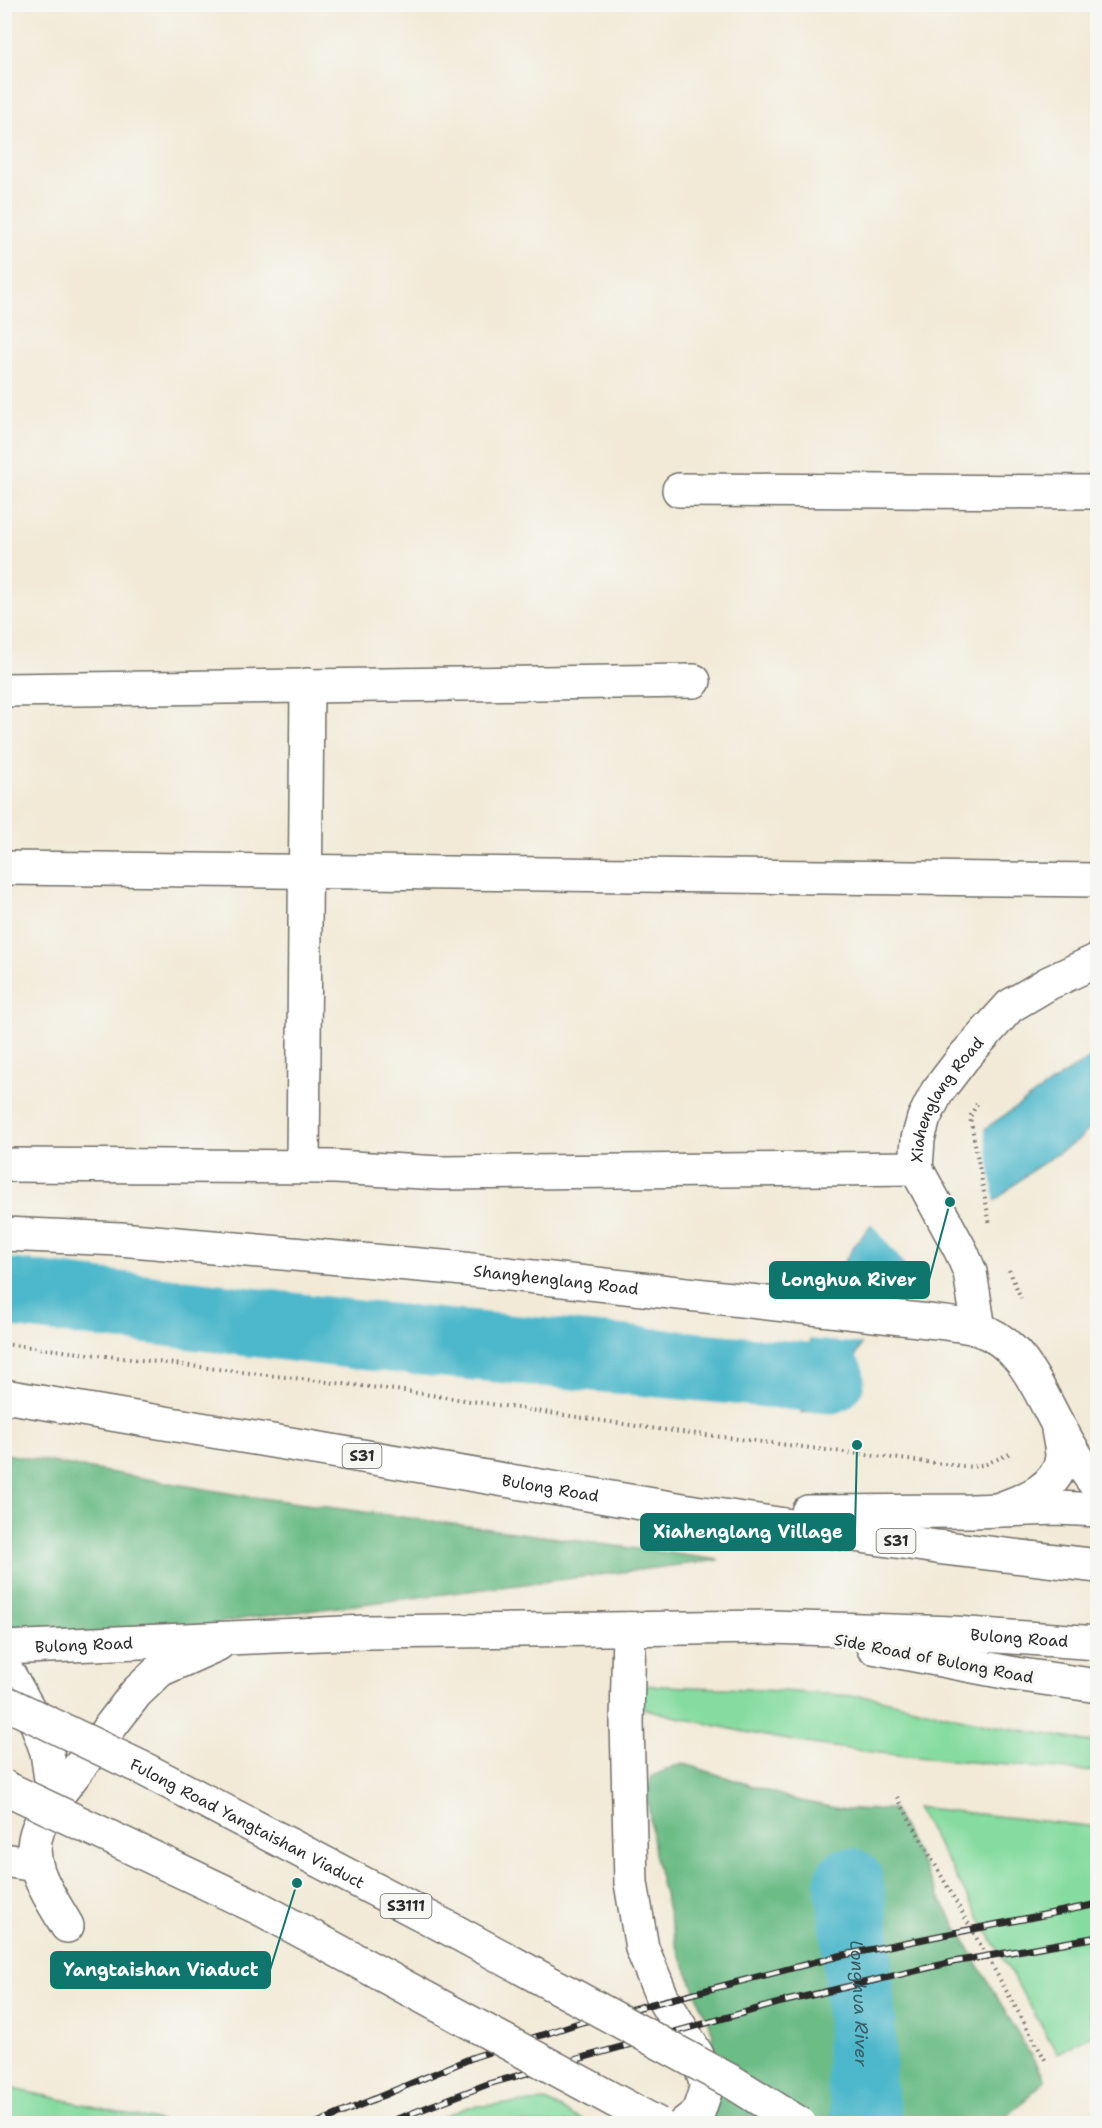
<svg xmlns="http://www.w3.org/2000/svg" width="1102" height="2128" font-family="'Shantell Sans',sans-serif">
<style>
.green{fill:#86dca0;stroke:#588466;stroke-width:1.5}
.forest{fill:#6cbc86;stroke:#4c7458;stroke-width:1.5}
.water{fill:#4eb8cb;stroke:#3c727b;stroke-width:1.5}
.pier{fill:#f2ead7}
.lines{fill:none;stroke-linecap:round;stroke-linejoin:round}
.river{stroke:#4eb8cb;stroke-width:69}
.minor-casing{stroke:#716e67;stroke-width:36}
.major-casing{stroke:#716e67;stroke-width:36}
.path{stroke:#716e67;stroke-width:4;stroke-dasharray:1.5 4.5;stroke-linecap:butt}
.minor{stroke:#fff;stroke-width:33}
.major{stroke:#fff;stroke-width:33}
.rail-casing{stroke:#2b2b2b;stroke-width:7}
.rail{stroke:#f6f6f2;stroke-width:4.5;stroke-dasharray:14;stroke-linecap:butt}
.highway-bridge-casing{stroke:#716e67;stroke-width:36;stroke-linecap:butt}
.highway-bridge{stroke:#fff;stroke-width:33}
.labels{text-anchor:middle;stroke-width:6;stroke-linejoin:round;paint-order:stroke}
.shield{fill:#f6f6f2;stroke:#686867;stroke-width:1.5}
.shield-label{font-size:15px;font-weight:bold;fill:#2b2b2b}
.street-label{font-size:16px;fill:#2b2b2b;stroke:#f6f6f2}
.water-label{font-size:18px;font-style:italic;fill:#375c63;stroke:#f6f6f2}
.leader{fill:none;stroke:#0f766e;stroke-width:2}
.callout-dot{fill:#0f766e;stroke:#f6f6f2;stroke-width:2}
.callout{fill:#0f766e;stroke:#0f766e;stroke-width:2}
.callout-label{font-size:18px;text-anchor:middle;font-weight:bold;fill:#fff}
</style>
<rect width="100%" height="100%" fill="#f6f6f2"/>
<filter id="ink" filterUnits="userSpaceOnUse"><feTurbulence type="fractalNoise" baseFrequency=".0167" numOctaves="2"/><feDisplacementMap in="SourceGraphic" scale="12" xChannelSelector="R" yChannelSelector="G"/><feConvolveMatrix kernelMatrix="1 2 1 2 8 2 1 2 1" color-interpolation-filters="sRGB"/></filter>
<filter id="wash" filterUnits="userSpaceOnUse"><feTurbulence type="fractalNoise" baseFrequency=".008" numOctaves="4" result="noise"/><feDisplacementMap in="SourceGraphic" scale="24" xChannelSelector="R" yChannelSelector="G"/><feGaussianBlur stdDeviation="1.35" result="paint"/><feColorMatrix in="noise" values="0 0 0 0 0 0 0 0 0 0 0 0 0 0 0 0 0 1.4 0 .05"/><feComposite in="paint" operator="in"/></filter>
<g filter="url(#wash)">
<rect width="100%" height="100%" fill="#f2ead7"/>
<path class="green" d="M635,1685L748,1689L872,1697L985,1724L1097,1743V1772C973,1762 848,1755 726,1728C690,1720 654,1713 620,1700Z
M916,1807L1097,1827L1098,1988C1086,2004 1089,2017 1096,2033L1057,2053Z
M5,2087L169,2123H5Z
M546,2101L587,2123H427L468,2107Z"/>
<path class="forest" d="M5,1454L239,1495L719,1560L249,1618L24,1654L5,1645Z
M682,1763L796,1800L846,1810L893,1809L939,1897L1045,2080L1001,2123H705L716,2104L713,2034L676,1944L654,1853L647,1793L652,1776Z"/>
<path class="water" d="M1097,1054V1122L1077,1141L1031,1171L906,1273L874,1316L853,1362L847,1404L801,1413L806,1387L804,1363L816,1318L838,1271L855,1245L876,1219L986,1128L1060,1077Z"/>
<path class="pier" d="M984,1126L995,1204L911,1272L870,1222Z
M832,1277L903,1282L877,1318L865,1344L807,1339L813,1317Z"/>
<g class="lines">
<g class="river">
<path d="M4,1292L358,1335L830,1379"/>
<path id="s1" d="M849,1882L856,1939L861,2021V2084L868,2124"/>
</g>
</g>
</g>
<g filter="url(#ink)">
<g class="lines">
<defs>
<g id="minor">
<path d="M679,490L1098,492"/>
<path d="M4,690L694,681"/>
<path d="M4,868L1098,880"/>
<path d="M4,1165L335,1167L440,1173L916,1168"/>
<path d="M303,1167L307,685"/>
<path id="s2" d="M4,1234L120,1239L454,1268L928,1321C945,1323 962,1324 978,1329C1022,1343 1038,1389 1058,1425C1070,1447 1082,1467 1098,1487"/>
<path id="s3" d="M979,1329L970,1272L961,1251L916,1168L918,1139L924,1118L937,1092L963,1058L1010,1006L1049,983L1098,960"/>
<path d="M997,1510C1022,1501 1059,1489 1062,1457C1062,1448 1059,1437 1058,1429"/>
<path d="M629,1629L627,1723L631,1883L642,1948L662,1997L697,2055L707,2086L698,2113L684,2124"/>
<path d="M54,1800C49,1810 42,1819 38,1829C24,1864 51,1897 67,1926"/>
<path d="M4,1860L35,1865"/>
</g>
<g id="major">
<path id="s4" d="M4,1396L695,1512L937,1547L1098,1566"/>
<path d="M808,1512L971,1511L1058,1508L1098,1510"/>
<path d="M873,1647L1015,1674L1098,1686"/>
<path id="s5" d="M4,1648L366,1632L771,1627L954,1633L1098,1643"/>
<path d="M4,1671L9,1675L37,1724L47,1752L54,1800"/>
<path d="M54,1800L136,1693L160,1670L218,1644"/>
</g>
</defs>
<use href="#minor" class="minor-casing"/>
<use href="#major" class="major-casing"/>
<path class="path" d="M977,1104L970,1117L990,1225
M1009,1270L1021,1298
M4,1344L404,1391L650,1428L908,1460L972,1467L986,1464L1009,1454
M897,1797L1047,2063"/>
<use href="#minor" class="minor"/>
<use href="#major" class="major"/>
<defs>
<path id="rail" d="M315,2124L474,2057L582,2022L839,1956L1098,1904
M384,2124L488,2084L782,2002L953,1962L1098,1937"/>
</defs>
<use href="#rail" class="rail-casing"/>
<use href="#rail" class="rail"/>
<defs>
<g id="highway-bridge">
<path id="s6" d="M4,1702L142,1768L456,1932L734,2083L800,2124"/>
<path d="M4,1787L259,1908L658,2124"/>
</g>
</defs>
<use href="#highway-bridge" class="highway-bridge-casing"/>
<use href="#highway-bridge" class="highway-bridge"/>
</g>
</g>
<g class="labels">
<g class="shield">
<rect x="342.5" y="1444" width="39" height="24" rx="4.5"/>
<rect x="876.5" y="1529" width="39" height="24" rx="4.5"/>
<rect x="380.5" y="1894" width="51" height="24" rx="4.5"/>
</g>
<g class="shield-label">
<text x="362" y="1461">S31</text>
<text x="896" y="1546">S31</text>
<text x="406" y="1911">S3111</text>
</g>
<g class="street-label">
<text dy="6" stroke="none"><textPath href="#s3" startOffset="252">Xiahenglang Road</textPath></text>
<text dy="6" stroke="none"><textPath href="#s2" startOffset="554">Shanghenglang Road</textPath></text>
<text dy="6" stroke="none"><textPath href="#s4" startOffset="554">Bulong Road</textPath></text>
<text dy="6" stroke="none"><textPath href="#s5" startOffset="1016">Bulong Road</textPath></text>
<text dy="6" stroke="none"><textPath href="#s5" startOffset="80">Bulong Road</textPath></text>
<text transform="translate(934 1658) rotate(11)" y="6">Side Road of Bulong Road</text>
<text dy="6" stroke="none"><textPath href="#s6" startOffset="272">Fulong Road Yangtaishan Viaduct</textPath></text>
</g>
<g class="water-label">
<text dy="6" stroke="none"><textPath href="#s1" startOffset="122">Longhua River</textPath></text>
</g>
</g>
<path class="leader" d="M950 1202L929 1280M857 1445L855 1532M297 1883L270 1970"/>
<g class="callout-dot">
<circle cx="950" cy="1202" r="6"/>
<circle cx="857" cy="1445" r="6"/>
<circle cx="297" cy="1883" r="6"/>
</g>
<g class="callout">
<rect x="770" y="1262" width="159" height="36" rx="6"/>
<rect x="641" y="1514" width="214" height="36" rx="6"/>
<rect x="51" y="1952" width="219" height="36" rx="6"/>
</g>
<g class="callout-label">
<text x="849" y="1286">Longhua River</text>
<text x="748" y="1538">Xiahenglang Village</text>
<text x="161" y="1976">Yangtaishan Viaduct</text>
</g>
<rect width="1102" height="2128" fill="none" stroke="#f6f6f2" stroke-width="24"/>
</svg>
